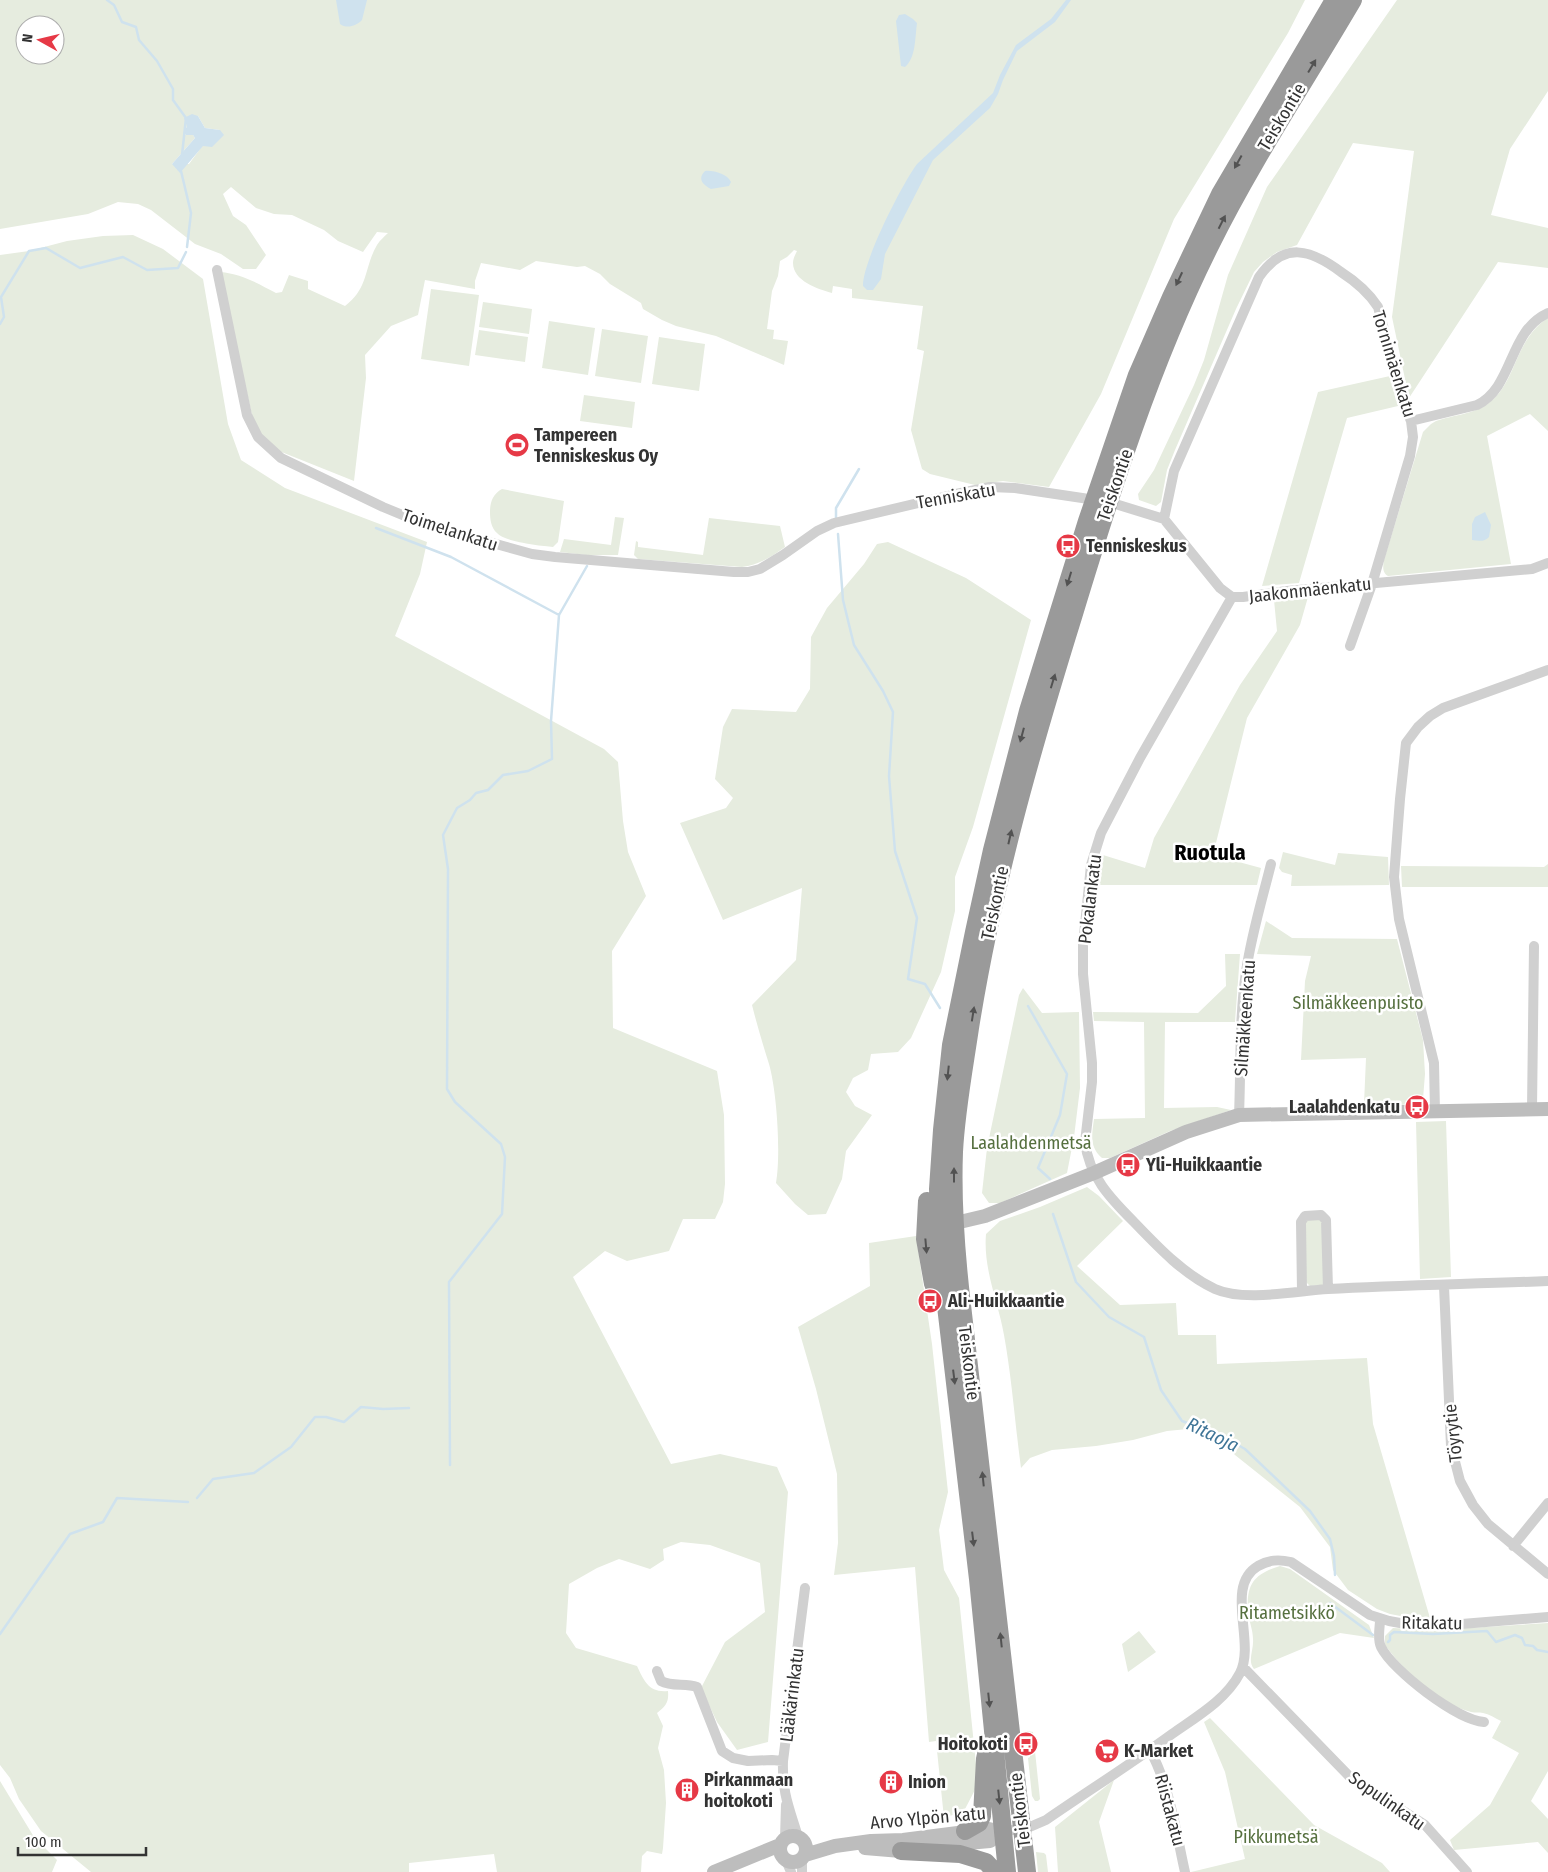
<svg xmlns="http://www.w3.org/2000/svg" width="1548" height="1872" font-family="'Fira Sans Condensed',sans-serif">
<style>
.green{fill:#e6ecdf;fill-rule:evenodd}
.water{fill:#cfe2ee}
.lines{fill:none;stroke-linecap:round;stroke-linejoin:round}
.stream{stroke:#cfe2ee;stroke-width:2.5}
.street{stroke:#d0d0d0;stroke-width:10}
.secondary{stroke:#bdbdbd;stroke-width:14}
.highway{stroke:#9a9a9a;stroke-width:18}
.oneway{fill:#525252}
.labels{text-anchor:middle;stroke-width:5;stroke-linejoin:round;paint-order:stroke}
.street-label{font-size:18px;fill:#333;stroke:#fff}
.poi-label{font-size:18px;font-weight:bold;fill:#333;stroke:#fff;text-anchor:start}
.park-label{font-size:18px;fill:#56703f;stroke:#fff}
.water-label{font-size:19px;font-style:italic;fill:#3f7597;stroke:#fff}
.district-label{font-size:22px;font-weight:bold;fill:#000;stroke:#fff}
</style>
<rect width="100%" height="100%" fill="#fff"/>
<path class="green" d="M0,0H1305L1288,33L1174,219L1101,394L1049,487L1003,481L975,485L930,474L922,469L911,430L924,351L917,349L923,306L852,298V289L833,286L832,293C818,289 793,281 793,263C793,259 795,255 797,251L794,250L787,257L780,261L778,276L772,291L767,329L774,330L773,339L788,341L784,365L716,336L676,326L662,320L643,309L641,303L610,284L600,274L585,266L577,267L536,261L520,270L481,263L475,281V289L425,280L418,315L391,326L365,355L366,378L354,481L279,451L261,435L252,415L220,272C242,274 257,283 276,293L282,292L289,275L308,281V289L345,306C369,288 364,267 377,245C380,240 384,237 388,233L377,232L363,252L338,241L324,230L292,215L274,214L256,208L231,187L223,194L233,216L246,225L266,255L256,269H243L221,254L195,244L151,210L138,204L118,202L88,214L0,229ZM25,25H55V55H25ZM198,116L205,128L220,130L203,145L189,164H172L195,138L193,135H186L184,133L187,126Z
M1397,0H1548V91L1510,149L1491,215L1548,228V268L1498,262L1409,398L1392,317L1414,151L1353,143L1297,245L1277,252L1263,262L1254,272L1236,309L1175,450L1167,470L1161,502L1156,506L1139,500L1138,494L1154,470L1194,385L1204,360L1228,275L1267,187Z
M133,235L163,249L203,279L228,424L241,460L285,488L427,542L420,574L395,636L604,749L618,762L623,821L628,852L646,896L612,951L613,1028L717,1071L724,1115L725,1184L723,1202L715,1219H683L669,1251L627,1261L605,1251L573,1277L671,1464L720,1454L777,1467L788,1492L768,1742L737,1750L717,1722L701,1688L725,1642L765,1612L760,1563L710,1545L681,1542L663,1549L664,1560L650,1569L619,1559L597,1568L569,1584L566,1633L576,1648L637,1666C644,1681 649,1693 668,1691C669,1702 666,1706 657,1713L663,1726L658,1748L664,1770L666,1803L663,1848L662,1854L647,1851L642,1856L641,1872H497L494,1854L409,1863V1872H91L41,1831L19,1799L10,1778L0,1765V255L29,251L67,241L103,236Z
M431,289L479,295L469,366L421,359Z
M483,302L532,309L529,334L479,327Z
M1548,318V431L1530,414L1487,436L1511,564L1388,576C1382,572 1383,567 1384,560L1423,432L1431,424L1436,421C1453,415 1476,414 1490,402C1517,381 1514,340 1548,318Z
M549,321L595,328L588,375L542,368Z
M602,329L648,336L641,383L595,376Z
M479,330L528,337L525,362L475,355Z
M659,337L705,344L699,391L652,384Z
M1390,376L1398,406L1347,418L1299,583L1262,586L1318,392Z
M584,395L635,402L632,428L580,421Z
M502,489L564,501L558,542L553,547C541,546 505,542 497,533C491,528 490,519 490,512C490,502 493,494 502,489Z
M615,517L624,518L618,555H586L560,552L564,539L611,545Z
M709,518L780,526L785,547C771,557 759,565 742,567L638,559L634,555L636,541L638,542V547L703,555Z
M888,542L966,578L1031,620L973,827L955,877V911L941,972L911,1038L898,1052L871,1054L868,1070L853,1078L846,1092L855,1106L872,1115L846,1151L842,1179L826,1214L808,1215L795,1204L776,1183C781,1155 777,1092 769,1064C763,1045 757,1025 752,1005L796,960L802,888L723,920L680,823L726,808L733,798L715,779L723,727L732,709L796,712L810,689L811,637L827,608L864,564L877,544Z
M1308,597L1300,625L1247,718L1213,855L1261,868L1257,885H1097L1103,855L1145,868L1154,838L1240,685L1277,631L1274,600Z
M1283,852L1335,865L1338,853L1388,857L1389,885L1291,886L1292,875L1282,872L1279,868Z
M1548,864V887H1402L1401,866L1544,867Z
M1266,921L1292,938L1397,939L1423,1040L1425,1074L1423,1099C1411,1108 1379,1104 1364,1104L1366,1058L1301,1060L1305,981L1311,956L1257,954Z
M1225,954H1240L1235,1022H1165L1164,1108L1217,1107L1231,1110L1170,1131L1110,1158H1102C1089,1147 1092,1134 1094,1119L1145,1118L1144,1022L1094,1021L1093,1012L1198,1013L1226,986Z
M1023,988L1042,1013L1079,1012L1080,1088L1074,1137L1067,1173L1000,1203H989L982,1193L987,1148L1019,995Z
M1446,1121L1451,1277L1420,1279L1416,1122Z
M1087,1187L1099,1196L1123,1221L1077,1266L1120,1305L1176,1303L1178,1335H1216L1217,1364L1367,1358L1373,1424L1430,1618H1411L1390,1614L1377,1609L1348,1590L1333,1570L1330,1547L1300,1507L1235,1455L1209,1427L1167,1431L1133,1440L1096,1446L1052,1450L1030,1458L1021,1468C1015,1424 1012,1379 1004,1335C998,1301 983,1269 986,1234L1000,1221L1040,1207Z
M1316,1217L1323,1222L1324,1283L1323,1285L1310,1286L1305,1281L1306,1220Z
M916,1236L932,1344L948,1492L939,1530L944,1570L959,1598L978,1784L964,1811L944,1818L936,1741L929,1742L915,1567L834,1575L838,1543L837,1474L816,1389L798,1327L870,1286L869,1243Z
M1280,1566L1290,1569L1369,1625L1374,1638L1340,1633L1254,1669C1247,1661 1254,1650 1253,1639C1253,1630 1249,1621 1248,1612C1246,1584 1254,1574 1280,1566Z
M1548,1623V1771L1531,1801L1548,1819V1853L1538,1842L1454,1850L1450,1840L1490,1805L1519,1753L1492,1738L1501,1721C1495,1718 1489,1714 1483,1713C1479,1712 1475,1713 1471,1712C1437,1703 1405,1672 1385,1645V1636L1393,1628L1436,1630Z
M1139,1631L1156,1652L1128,1672L1122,1644Z
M1210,1718L1314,1825L1382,1863L1390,1872H1191L1245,1859L1225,1772L1204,1722Z
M1027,1731L1033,1732L1040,1799L1038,1801H1035L1032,1796L1028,1758L1030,1757Z
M1114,1780L1099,1822L1111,1872H1058L1055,1827Z
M0,1781L34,1837L57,1860L52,1872H0Z
M1036,1852L1044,1853L1046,1855L1048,1872H1038Z"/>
<path class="water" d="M336,0H367L362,20C356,26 347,29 340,24Z
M1066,0H1071L1055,22L1017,51L1003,80L998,94L990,108L933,160L885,254L881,279L873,290H867L863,286C862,263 902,184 917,164L993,93L1000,75L1016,45L1051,19Z
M905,14L913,19L917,23C915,37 916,58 905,67L901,66L896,21L899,15Z
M192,114L198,116L205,128L220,130L224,135L212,147L203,146L180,173L172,164L195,138L193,135H186L184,133L187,126L184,118Z
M705,171C714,170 727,174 731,182L729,186L711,189C703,185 697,179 705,171Z
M1485,512L1491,525L1489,537C1485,542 1478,541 1472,540V524L1475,517Z"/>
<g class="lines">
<path class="stream" d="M107,0L114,5L122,22L136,27L139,40L157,61L173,89V100L186,118L182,155
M181,171L191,213L187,247
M0,324L4,317L1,297L29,251L46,248L80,268L123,257L147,270L178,268L186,252
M836,518V508L859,469
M376,528L451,557L559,615
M838,534L843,600L854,645L883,691L893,712L889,776L895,851L917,918L908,979L925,984L940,1008
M1028,1006L1067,1074L1060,1115L1038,1168L1050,1179
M1053,1214L1076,1282L1109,1317L1144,1337L1161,1390L1182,1421L1218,1434L1245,1449L1310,1511L1330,1539L1334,1556L1335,1575
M450,1465L449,1282L502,1214L505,1157L501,1144L455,1102L447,1089L448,869L443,835L457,808L470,800L476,793L488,790L503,775L528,771L552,759L551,721L559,615L587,566
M197,1498L213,1479L254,1473L291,1447L315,1417H326L344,1422L361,1407L383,1409L409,1408
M1330,1603L1373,1635
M0,1634L70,1534L103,1522L117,1498L188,1502
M1388,1642L1390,1640V1635L1394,1632L1433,1634L1487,1631L1496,1642L1515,1635L1522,1638L1525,1645L1533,1646L1537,1650L1548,1652"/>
<path class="street" d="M217,270L247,415L258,437L281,458L383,507L424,524L532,554L555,557L734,572H748L760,569L783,555L817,531L834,523L956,494L990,487L1015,488L1109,502L1164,519L1220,588L1232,597H1243L1287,591L1532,569L1548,563
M1411,421L1477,405C1514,387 1508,331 1548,313
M1164,519L1174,471L1259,277C1284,241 1310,249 1341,272C1355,281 1369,293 1378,307L1405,407L1411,421L1413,437L1410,456L1372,584L1350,646
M1232,597L1140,758L1101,833L1091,865L1083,945V974L1092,1063V1082L1085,1142C1089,1176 1110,1198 1133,1221C1157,1246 1183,1274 1215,1289C1244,1302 1296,1291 1328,1289C1401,1285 1475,1284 1548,1281
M1532,1109L1534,946
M1435,1112L1434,1063L1399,919L1394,877L1400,799L1406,743L1418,727L1430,716L1443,708L1548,670
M1239,1115C1241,1068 1239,1019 1246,972C1251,936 1262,900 1271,864
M1444,1286L1451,1446L1460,1481L1473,1505L1488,1524L1548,1574
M1302,1291L1301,1222L1305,1216L1321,1215L1326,1220L1328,1289
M1513,1546L1548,1503
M1380,1620C1380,1628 1377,1639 1381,1647C1393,1671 1457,1720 1484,1722
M1243,1667L1349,1776L1425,1825L1467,1872
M657,1671L661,1681C672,1687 685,1683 697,1687L722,1751L733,1758L748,1761L772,1760L783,1761
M1150,1750C1170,1787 1176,1832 1185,1872
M1003,1832L1032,1826L1046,1820C1088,1791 1131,1764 1172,1734C1196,1717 1226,1700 1240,1673C1256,1642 1224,1586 1258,1566C1269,1560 1278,1559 1291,1562L1370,1615L1389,1621L1411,1625L1437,1626L1548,1617
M798,1837C789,1807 782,1793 783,1761L805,1588
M785,1838L786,1805
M802,1859V1872
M786,1860L791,1872"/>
<path class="secondary" d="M947,1225L985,1216L1094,1173L1186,1132L1239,1115L1548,1109
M780 1849a13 13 0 1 1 26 0a13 13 0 1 1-26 0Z
M865,1848L901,1851L922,1847L990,1841L1003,1832
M805,1855L835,1846L871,1841L903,1840L989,1829L1003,1832
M714,1872L780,1845"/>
<path class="highway" d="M927,1201L925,1239L933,1284
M965,1831L979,1823L982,1816L985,1759L987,1750
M901,1851L960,1854L986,1862L995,1872
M1007,1872L978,1579L940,1255L938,1189L942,1130L951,1045L974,932L992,850L1028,711L1087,521L1137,375L1171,297L1220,194L1334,0
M1027,1872L962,1305C956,1254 952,1204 954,1152C956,1111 964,1069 970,1028C992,889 1031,752 1073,617C1111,492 1151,364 1210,246C1252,161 1305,82 1353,0"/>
</g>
<defs><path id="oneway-solid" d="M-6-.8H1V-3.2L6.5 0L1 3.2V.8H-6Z" transform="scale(1.25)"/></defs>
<g class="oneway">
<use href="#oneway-solid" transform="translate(1312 66) rotate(-59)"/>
<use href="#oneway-solid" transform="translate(1238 162) rotate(119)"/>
<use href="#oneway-solid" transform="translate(1222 222) rotate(-63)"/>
<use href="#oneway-solid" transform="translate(1179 279) rotate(115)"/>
<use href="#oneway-solid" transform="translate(1069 579) rotate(107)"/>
<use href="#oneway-solid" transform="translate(1053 681) rotate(-73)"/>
<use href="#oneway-solid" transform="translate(1022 735) rotate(105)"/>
<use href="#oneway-solid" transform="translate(1010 837) rotate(-77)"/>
<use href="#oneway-solid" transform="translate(973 1014) rotate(-81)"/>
<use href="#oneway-solid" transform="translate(948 1073) rotate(96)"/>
<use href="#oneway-solid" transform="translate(954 1175) rotate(-90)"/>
<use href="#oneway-solid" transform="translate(926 1246) rotate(85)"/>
<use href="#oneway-solid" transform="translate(954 1377) rotate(83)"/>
<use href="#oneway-solid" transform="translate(983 1479) rotate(-96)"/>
<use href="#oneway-solid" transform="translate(973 1539) rotate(83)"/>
<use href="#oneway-solid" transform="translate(1001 1640) rotate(-96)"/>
<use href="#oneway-solid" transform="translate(989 1700) rotate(84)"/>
<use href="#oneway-solid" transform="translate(999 1797) rotate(84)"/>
</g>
<defs>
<symbol id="stadium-disc" viewBox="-11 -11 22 22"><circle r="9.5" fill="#e63946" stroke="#fff"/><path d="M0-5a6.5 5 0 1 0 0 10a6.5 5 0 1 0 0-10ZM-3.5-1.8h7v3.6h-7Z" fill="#fff"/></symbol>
<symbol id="bus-disc" viewBox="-11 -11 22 22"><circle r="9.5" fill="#e63946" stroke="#fff"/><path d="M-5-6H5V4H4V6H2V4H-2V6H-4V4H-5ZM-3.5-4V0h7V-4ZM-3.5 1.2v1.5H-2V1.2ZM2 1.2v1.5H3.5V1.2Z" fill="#fff"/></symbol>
<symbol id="supermarket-disc" viewBox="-11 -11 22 22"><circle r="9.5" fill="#e63946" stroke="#fff"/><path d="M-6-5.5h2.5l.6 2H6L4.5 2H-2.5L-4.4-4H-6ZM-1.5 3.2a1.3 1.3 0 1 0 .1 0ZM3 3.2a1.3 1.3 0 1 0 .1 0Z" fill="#fff"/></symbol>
<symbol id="building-disc" viewBox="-11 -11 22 22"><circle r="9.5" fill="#e63946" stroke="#fff"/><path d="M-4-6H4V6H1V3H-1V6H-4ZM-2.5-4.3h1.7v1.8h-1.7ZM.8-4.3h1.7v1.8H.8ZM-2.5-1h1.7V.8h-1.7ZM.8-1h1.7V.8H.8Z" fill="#fff"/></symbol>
</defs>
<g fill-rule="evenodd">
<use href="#stadium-disc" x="503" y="431" width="28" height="28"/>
<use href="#bus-disc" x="1054" y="532" width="28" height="28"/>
<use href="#bus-disc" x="1403" y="1093" width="28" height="28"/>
<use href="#bus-disc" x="1114" y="1151" width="28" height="28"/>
<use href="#bus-disc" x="916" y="1287" width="28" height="28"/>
<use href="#bus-disc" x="1012" y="1730" width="28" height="28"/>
<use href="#supermarket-disc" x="1093" y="1737" width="28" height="28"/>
<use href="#building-disc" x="877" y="1768" width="28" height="28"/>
<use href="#building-disc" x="673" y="1776" width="28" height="28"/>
</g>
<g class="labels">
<g class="street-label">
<text transform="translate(1282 117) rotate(-59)" y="6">Teiskontie</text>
<text transform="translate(1394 364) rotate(73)" y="6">Tornimäenkatu</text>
<text transform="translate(1115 485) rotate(-71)" y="6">Teiskontie</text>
<text transform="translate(956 496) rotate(-10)" y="6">Tenniskatu</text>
<text transform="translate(450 530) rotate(18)" y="6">Toimelankatu</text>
<text transform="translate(1310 590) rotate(-6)" y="6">Jaakonmäenkatu</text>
<text transform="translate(1090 899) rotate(-83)" y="6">Pokalankatu</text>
<text transform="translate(995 903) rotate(-78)" y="6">Teiskontie</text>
<text transform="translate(1245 1018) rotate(-86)" y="6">Silmäkkeenkatu</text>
<text transform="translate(969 1363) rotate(83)" y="6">Teiskontie</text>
<text transform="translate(1453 1433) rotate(-96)" y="6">Töyrytie</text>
<text transform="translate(1432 1623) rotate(1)" y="6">Ritakatu</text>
<text transform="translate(792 1695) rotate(-83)" y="6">Lääkärinkatu</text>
<text transform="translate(1387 1801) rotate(35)" y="6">Sopulinkatu</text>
<text transform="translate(1020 1810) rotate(-97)" y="6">Teiskontie</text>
<text transform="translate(1170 1810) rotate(75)" y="6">Riistakatu</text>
<text transform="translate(928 1818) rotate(-5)" y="6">Arvo Ylpön katu</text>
</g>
<g class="poi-label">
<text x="534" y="441">Tampereen<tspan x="534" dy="21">Tenniskeskus Oy</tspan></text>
<text x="1086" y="552">Tenniskeskus</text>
<text x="1400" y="1113" text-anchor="end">Laalahdenkatu</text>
<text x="1146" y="1171">Yli-Huikkaantie</text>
<text x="948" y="1307">Ali-Huikkaantie</text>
<text x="1008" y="1750" text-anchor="end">Hoitokoti</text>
<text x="1124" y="1757">K-Market</text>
<text x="704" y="1786">Pirkanmaan<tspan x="704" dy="21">hoitokoti</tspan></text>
<text x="908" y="1788">Inion</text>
</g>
<g class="park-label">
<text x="1358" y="1009">Silmäkkeenpuisto</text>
<text x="1031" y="1149">Laalahdenmetsä</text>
<text x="1287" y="1619">Ritametsikkö</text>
<text x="1276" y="1843">Pikkumetsä</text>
</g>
<g class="water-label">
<text transform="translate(1213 1434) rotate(26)" y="7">Ritaoja</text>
</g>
<g class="district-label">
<text x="1210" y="860">Ruotula</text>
</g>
</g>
<g transform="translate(40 40) rotate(278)"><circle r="24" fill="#ffffff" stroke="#adadad"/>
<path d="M0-4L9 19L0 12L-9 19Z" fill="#e63946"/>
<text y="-8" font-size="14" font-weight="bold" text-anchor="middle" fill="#333333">N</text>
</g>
<path d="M18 1847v8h128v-8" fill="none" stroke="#333333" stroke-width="2.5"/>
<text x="25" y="1847" font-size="15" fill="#333333" stroke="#ffffff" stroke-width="4" paint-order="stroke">100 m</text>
</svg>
